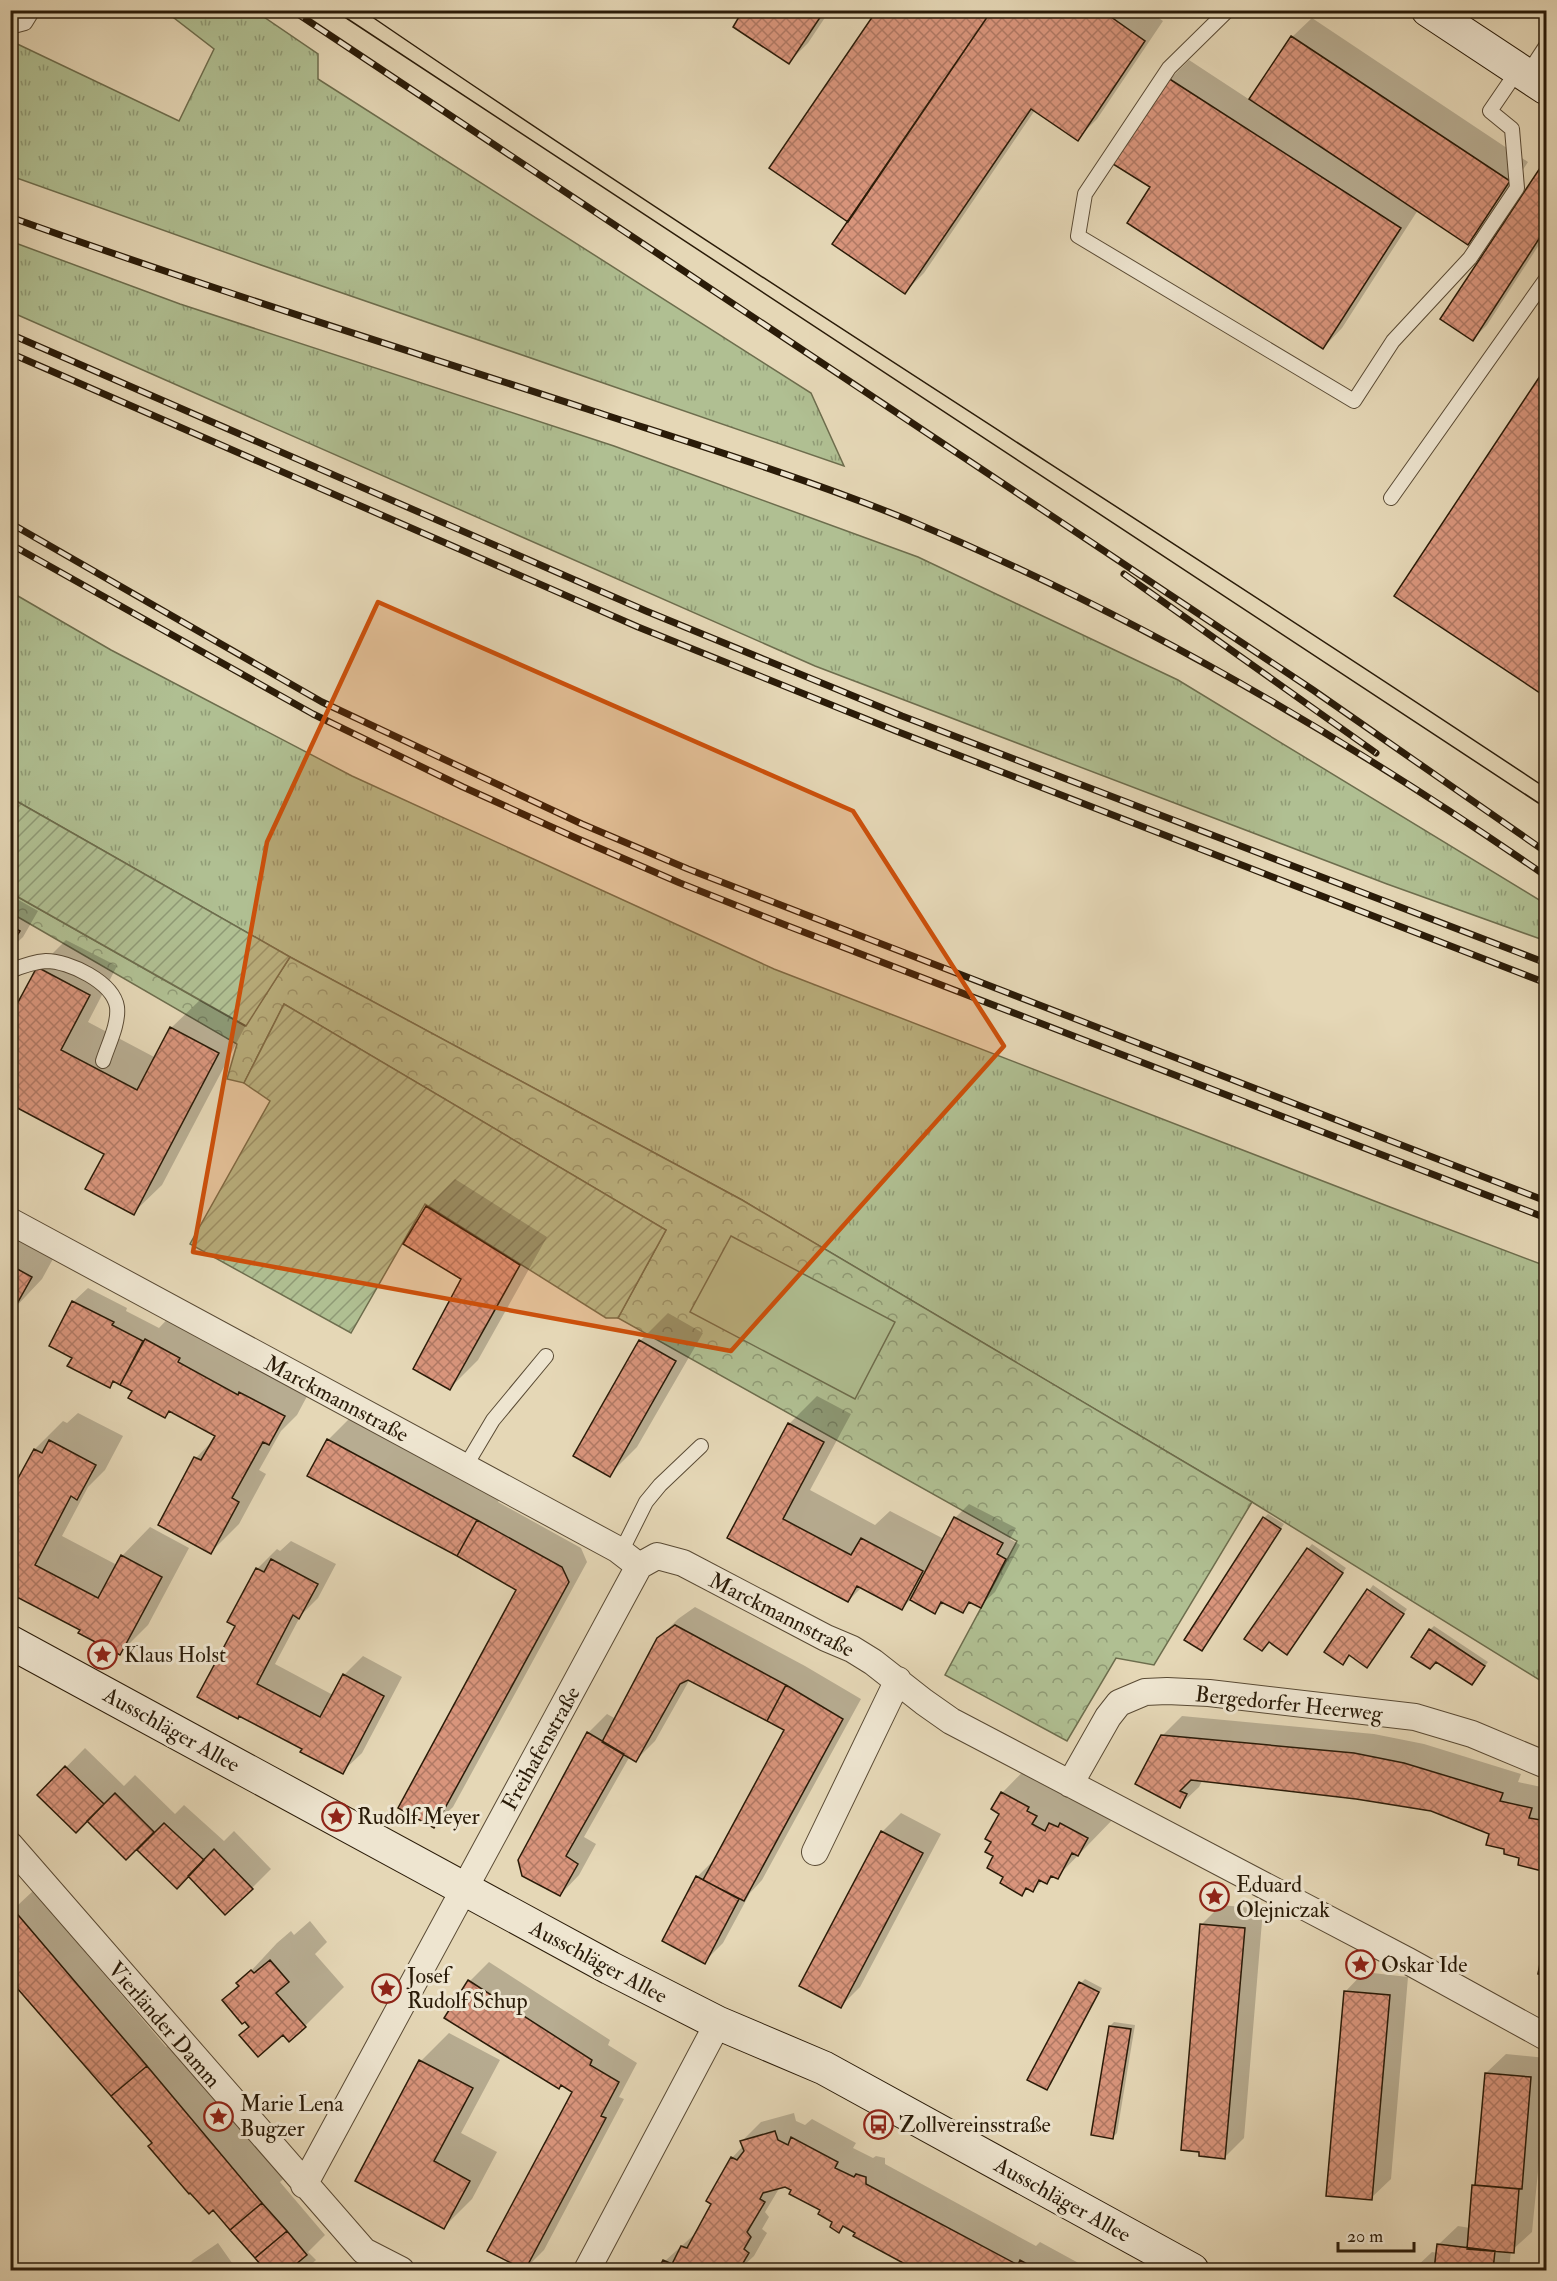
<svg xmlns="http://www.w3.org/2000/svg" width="1557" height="2281" font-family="'IM FELL Double Pica',serif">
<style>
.grass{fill:url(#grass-tufts);stroke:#6d6d4d;stroke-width:1.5}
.park{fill:url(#park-crowns);stroke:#6d6d4d;stroke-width:1.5}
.garden{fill:url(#garden-furrows);stroke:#6d6d4d;stroke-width:1.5}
.pitch{fill:#b0bf92;stroke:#6d6d4d;stroke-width:1.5}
.shadow{fill:#0003}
.building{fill:url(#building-cross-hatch);stroke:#2a1b08;stroke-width:1.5}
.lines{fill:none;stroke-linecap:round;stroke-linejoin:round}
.lane-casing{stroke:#594a34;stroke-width:16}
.street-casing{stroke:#594a34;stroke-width:28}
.secondary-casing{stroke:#2a1b08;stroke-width:35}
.lane{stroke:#eee5d0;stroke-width:14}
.street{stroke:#eee5d0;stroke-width:26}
.secondary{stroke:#eee5d0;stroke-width:33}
.tram{stroke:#2a1b08;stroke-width:1.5}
.rail-casing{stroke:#2a1b08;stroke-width:7}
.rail{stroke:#eee5d0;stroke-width:4.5;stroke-dasharray:14;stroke-linecap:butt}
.marked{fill:#cc500b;fill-opacity:0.2;stroke:#cc500b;stroke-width:4.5;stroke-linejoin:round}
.labels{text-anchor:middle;stroke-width:6;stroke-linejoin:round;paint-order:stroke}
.street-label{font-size:22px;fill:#2a1b08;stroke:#eee5d0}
.poi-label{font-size:22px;fill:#2a1b08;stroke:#eee5d0;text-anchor:start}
</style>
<defs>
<pattern id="grass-tufts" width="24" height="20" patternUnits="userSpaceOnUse" patternTransform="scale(1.5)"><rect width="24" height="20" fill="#b0bf92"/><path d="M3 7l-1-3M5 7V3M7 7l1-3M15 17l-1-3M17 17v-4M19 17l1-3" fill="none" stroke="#8f9a75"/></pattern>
<pattern id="park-crowns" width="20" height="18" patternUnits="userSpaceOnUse" patternTransform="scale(1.5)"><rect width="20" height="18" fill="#b0bf92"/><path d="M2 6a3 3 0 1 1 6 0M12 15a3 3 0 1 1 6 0" fill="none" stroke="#8f9a75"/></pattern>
<pattern id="garden-furrows" width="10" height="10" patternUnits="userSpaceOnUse" patternTransform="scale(1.5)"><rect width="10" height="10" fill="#b0bf92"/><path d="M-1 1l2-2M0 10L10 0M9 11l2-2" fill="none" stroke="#8f9a75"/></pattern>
<pattern id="building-cross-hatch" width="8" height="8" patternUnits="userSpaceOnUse" patternTransform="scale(1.5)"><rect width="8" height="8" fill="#d9957c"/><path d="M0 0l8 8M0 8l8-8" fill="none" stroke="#b07964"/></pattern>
</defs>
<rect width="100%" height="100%" fill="#e5d7b6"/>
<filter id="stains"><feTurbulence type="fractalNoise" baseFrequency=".00333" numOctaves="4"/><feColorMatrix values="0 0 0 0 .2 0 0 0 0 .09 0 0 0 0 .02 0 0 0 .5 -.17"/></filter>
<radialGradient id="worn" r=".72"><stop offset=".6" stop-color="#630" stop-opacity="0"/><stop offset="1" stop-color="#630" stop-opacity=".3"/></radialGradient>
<path class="grass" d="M165,11H255L318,54V79L811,393L844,466L261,265L11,176V41L179,121L214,49Z
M10,241L180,304L614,446L918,557L1178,680L1541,901L1546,916V941L1387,884L815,666L11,312Z
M11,592L111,650L352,776L774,969L1390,1207L1546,1266V1684L1252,1502L742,1200L290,957L11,798Z"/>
<path class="park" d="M11,893L245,1026L290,957L742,1200L1252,1502L1154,1665L1116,1658L1067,1741L945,1675L1017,1541L618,1318L666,1230L284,1004L244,1083L227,1079L237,1044L11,913Z"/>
<path class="garden" d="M11,798L290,957L246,1026L11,893Z
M284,1004L666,1230L618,1318H606L425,1204L351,1333L190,1244L270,1101L244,1083Z"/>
<path class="pitch" d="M731,1236L895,1322L855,1399L690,1312Z"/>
<path class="shadow" d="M745,10H830L808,43L788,63Z
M879,10H1148L1163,21L1097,119L1077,139L1035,110L924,273L905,292L850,221Z
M1535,10H1546V18Z
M1312,18L1528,162L1487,224L1468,243L1418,210L1342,328L1323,348L1152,187L1170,79L1189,60L1250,100L1292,37Z
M1546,162V234L1487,325L1473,339L1442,319Z
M1546,369V695L1396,595Z
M10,895L38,911L23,937L10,949Z
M66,940L117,966L88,1022L156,1058L171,1028L200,1000L246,1025L162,1185L133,1213L106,1153L10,1103V996L21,1001L38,968Z
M455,1179L547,1237L478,1360L450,1388L463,1278L427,1207Z
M10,1226L59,1248L42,1279L10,1313Z
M88,1288L127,1308L126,1311L159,1328L174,1312L312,1387L297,1415L281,1431L259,1470L266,1474L239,1524L211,1552L160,1525L196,1458L217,1436L171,1410L165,1416L134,1391L115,1381L109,1386L74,1357L73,1302Z
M668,1313L703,1333L637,1447L609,1475L640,1341Z
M817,1396L851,1414L810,1490L875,1525L890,1511L944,1539L955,1518L969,1504L1016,1528L1010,1539L1020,1545L995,1592L980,1606L972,1602L962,1611L945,1602L935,1612L911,1599L902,1608L862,1587L848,1601L729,1537L789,1424Z
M356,1412L504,1492L498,1502L581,1548L587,1562L453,1807L433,1826L518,1589L328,1440Z
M78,1413L123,1436L105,1470L88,1487L62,1536L117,1565L122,1556L150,1527L189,1548L148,1625L120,1653L82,1630L18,1596L15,1507L10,1496L35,1449L63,1421L67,1423Z
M1268,1514L1284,1524L1202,1649L1264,1518Z
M291,1541L336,1564L318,1598L301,1615L275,1664L333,1695L344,1675L363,1656L402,1677L362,1753L342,1772L304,1749L240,1715L237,1625L229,1622L257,1569L277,1549L280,1551Z
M1312,1544L1346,1568L1291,1648L1270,1641L1262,1650L1308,1549Z
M1373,1585L1407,1609L1371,1662L1350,1654L1342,1663L1326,1652Z
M695,1607L805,1666L861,1699L762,1880L750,1893L723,1943L704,1962L697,1877L716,1858L786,1730L690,1679L655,1741L636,1760L630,1756L584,1837L596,1844L579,1875L560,1895L523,1875L588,1733L607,1714L616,1719L658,1639L678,1619Z
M1434,1626L1488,1662L1472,1683L1437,1660L1430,1630Z
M1182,1716L1374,1734L1424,1744L1521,1774L1518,1782L1546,1788V1870L1520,1864L1521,1857L1505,1847L1490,1833L1432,1809L1356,1797L1203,1779L1199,1787L1179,1806L1162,1736Z
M85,1748L124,1786L135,1775L175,1814L184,1805L224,1841L234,1831L271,1869L252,1888L189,1875L177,1886L137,1847L39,1795Z
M1041,1753L1067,1767L1097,1788L1101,1784L1126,1798L1117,1815L1057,1877L1054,1875L1047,1883L1043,1880L1033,1891L1028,1888L1022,1894L1005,1876L995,1855L993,1841L1001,1813L1002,1793Z
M901,1813L941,1834L860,1987L841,2006L882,1832Z
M33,1891L166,2047L176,2039L289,2174L280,2182L325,2235L308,2252L316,2260L305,2270H267L10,1978V1898L18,1905Z
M1221,1905L1263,1909L1244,2138L1225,2157L1202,1924Z
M310,1921L327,1942L315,1954L344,1987L305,2026H250L224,2000L277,1943L291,1931L294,1935Z
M489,1962L610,2040L608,2045L637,2063L619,2097L624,2099L544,2250L525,2269L574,2091L447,2017L470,1981Z
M1364,1972L1408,1977L1391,2179L1371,2198L1345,1992Z
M1085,1979L1102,1988L1051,2084L1047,2089L1081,1983Z
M1114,2022L1135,2025L1117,2133L1113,2137L1110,2026Z
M449,2033L500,2060L461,2133L497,2152L472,2199L444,2227L357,2180L421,2061Z
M1506,2054L1546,2058V2091L1532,2232L1511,2251L1509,2270H1413L1432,2252L1438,2253V2245L1458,2226L1470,2228L1474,2186L1477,2183L1486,2073Z
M794,2113L796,2121L805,2125L812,2119L856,2143L853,2148L873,2158L876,2156L885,2158V2164L1036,2246L1040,2242L1084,2266L1082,2270H919L855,2236L857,2233L844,2226L839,2231L834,2222L822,2209L786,2185L780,2187L765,2212L769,2217L762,2229L767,2233L754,2256L739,2270H660L665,2261L697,2232L712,2203L732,2158L743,2146L741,2142L761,2122Z
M218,2243L237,2270H183L193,2260Z"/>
<path class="building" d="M743,10H825L789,64L733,27Z
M877,10H992L848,222L769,168Z
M992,10H1101L1145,41L1078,141L1031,109L905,294L832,244Z
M1291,36L1510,181L1468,245L1249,99Z
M1168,78L1401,228L1323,349L1127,223L1150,187L1113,164Z
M1546,159V228L1473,341L1440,319Z
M1546,367V697L1394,596Z
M10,925L20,931L10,947Z
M37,967L90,995L61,1050L137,1090L170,1027L219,1053L134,1215L85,1189L104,1154L10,1104V1017Z
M426,1206L520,1265L450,1390L413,1369L461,1279L403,1244Z
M10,1265L32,1277L14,1309L10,1307Z
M72,1301L114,1322L112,1325L143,1341L120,1385L113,1381L110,1388L67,1366L72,1358L49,1346Z
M145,1339L180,1358L178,1362L238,1395L239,1392L285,1416L269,1445L263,1442L232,1498L239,1502L211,1554L158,1525L194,1457L201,1460L215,1436L169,1411L165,1418L128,1398L132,1391L120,1385Z
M639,1340L676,1361L610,1477L573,1456Z
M788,1423L824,1442L783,1519L851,1555L861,1538L923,1571L902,1610L857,1586L848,1602L727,1538Z
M327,1439L477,1520L457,1556L307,1476Z
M49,1440L96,1465L77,1500L71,1496L35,1565L98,1598L121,1555L162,1577L120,1655L78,1633L80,1630L17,1597L16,1600L10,1597V1512L13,1507L10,1506V1493L34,1449L42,1453Z
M954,1517L1003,1543L997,1554L1006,1559L981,1608L969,1602L963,1613L941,1602L935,1614L910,1600Z
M1263,1517L1281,1529L1202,1651L1184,1640Z
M477,1520L562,1567L569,1582L434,1828L398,1808L516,1590L457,1556Z
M1307,1548L1343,1573L1287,1655L1269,1642L1262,1651L1244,1639Z
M271,1559L318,1584L299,1619L293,1615L257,1684L320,1717L343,1674L384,1696L343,1774L300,1752L302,1749L239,1716L238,1719L197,1697L235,1626L227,1622L256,1568L264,1572Z
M1367,1589L1404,1614L1367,1668L1349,1655L1343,1665L1324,1652Z
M675,1625L786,1685L767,1721L688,1680L680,1684L636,1762L602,1742L657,1638Z
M1429,1629L1485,1666L1472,1685L1436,1662L1430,1669L1411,1657Z
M786,1685L843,1719L744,1901L703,1880L784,1730L767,1721Z
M587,1732L624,1754L566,1856L578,1864L560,1896L522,1876L518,1860Z
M1161,1735L1354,1753L1404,1763L1503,1793L1500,1801L1532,1808L1529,1818L1546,1821V1872L1518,1865L1519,1858L1504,1854V1849L1486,1845L1489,1834L1431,1811L1356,1799L1191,1780L1180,1791L1187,1794L1180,1808L1135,1784Z
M65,1766L104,1804L76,1833L37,1795Z
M1001,1792L1029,1807L1027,1811L1037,1816L1032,1824L1045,1831L1049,1823L1058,1827L1060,1823L1088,1838L1078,1856L1072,1853L1058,1879L1051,1876L1047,1884L1039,1880L1033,1892L1026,1888L1022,1896L1000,1883L1003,1877L987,1868L993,1856L985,1852L991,1842L985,1839L999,1814L991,1809Z
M115,1793L154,1832L126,1860L87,1821Z
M164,1823L204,1860L177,1889L137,1850Z
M881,1831L923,1853L841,2008L799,1986Z
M214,1849L253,1889L225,1915L188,1876Z
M696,1876L739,1899L705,1964L662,1941Z
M13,1909L147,2066L111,2096L10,1980V1912Z
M1200,1924L1245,1928L1225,2159L1199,2156V2152L1181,2150Z
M1546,1932V1976L1538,1974Z
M270,1960L289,1982L276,1993L306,2027L289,2042L283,2035L258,2057L239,2035L249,2027L245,2022L242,2024L222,2000L239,1986L236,1983L251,1970L254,1973Z
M468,1980L592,2060L590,2065L619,2082L601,2116L606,2118L525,2270L487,2251L572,2092L561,2085L559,2089L444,2018Z
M1079,1982L1099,1992L1047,2090L1027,2080Z
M1344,1991L1390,1995L1372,2200L1326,2196Z
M1109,2026L1131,2029L1113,2139L1091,2135Z
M419,2060L473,2088L434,2161L470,2181L444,2229L355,2181Z
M147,2066L262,2203L230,2230L213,2210L209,2214L190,2193L189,2194L148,2146L152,2143L111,2096Z
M1485,2073L1531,2077L1522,2189L1475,2185Z
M775,2131L778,2140L788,2145L791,2137L838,2162L835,2168L854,2177L856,2174L866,2177V2184L1018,2265L1020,2260L1038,2270H916L853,2236L855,2233L843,2226L839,2233L830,2227L832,2222L818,2214L820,2210L789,2194L791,2190L785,2187L763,2193L760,2199L765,2202L747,2232L751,2237L744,2249L749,2253L739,2270L723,2269V2270H658L663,2260L672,2264L681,2246L687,2248L711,2204L706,2201L731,2157L737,2160L744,2151L740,2141Z
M1472,2185L1519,2189L1514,2253L1467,2249Z
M262,2203L287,2231L255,2258L230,2230Z
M287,2231L307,2255L289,2270H265L255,2258Z
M1437,2244L1495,2251L1493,2270H1434Z"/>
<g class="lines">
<defs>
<path id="lane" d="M1228,10L1169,68L1085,194L1078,236L1354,401L1393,341L1470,258L1517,188L1512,129L1490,111L1518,70
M10,27L25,23L33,10
M1527,75L1546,46
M1391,498L1546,279
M10,971C22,966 33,962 46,961C69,961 113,982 117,1007C119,1024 108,1045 103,1061
M465,1467L493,1420L546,1356
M621,1552L646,1502L660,1485L701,1446"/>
<path id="street" d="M10,1221L617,1549L639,1566
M639,1566L657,1556L683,1563L826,1638L852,1649L873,1662L924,1702L951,1721L1408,1961L1546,2037
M1070,1784L1108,1717L1119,1703L1145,1692L1167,1691L1209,1693L1415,1717L1472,1734L1546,1765
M10,1845L364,2251L401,2270
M815,1852L898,1680
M304,2185L639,1566
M587,2270L718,2023"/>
<path id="secondary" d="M1428,10L1546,88
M10,1642L610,1968L718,2023L824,2068L1192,2270"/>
</defs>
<use href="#lane" class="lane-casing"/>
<use href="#street" class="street-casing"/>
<use href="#secondary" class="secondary-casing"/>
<use href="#lane" class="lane"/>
<use href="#street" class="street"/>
<use href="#secondary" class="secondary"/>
<path class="tram" d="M334,10L1546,808
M362,10C752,277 1153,526 1546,788"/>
<defs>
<path id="rail" d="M292,10L1313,690L1546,852
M10,217C201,286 395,346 587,409C694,444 802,477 906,519C1133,613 1345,737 1546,876
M10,334L646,611L902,716L1546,963
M10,353L638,627L896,731L1546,983
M10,523L322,702L582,824L688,869L1546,1201
M10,544L313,714L463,787L576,838L680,883L788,926L1546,1218
M1124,574L1376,753"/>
</defs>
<use href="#rail" class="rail-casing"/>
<use href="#rail" class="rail"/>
</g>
<path class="marked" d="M378,602L853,811L1004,1046L731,1351L193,1252L267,842Z"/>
<defs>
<symbol id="sight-ring" viewBox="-11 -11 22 22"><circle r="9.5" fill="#eee5d0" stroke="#8f2418" stroke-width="1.5"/><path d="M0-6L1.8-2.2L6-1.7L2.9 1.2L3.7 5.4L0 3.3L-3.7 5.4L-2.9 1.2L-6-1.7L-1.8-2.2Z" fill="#8f2418"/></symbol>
<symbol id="bus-ring" viewBox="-11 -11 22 22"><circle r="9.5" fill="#eee5d0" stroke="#8f2418" stroke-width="1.5"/><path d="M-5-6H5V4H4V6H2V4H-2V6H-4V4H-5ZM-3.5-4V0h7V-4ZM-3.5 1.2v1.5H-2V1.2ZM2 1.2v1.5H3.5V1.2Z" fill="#8f2418"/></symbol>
</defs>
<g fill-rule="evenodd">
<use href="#sight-ring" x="86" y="1638" width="33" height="33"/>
<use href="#sight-ring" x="320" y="1800" width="33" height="33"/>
<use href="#sight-ring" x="1198" y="1880" width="33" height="33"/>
<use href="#sight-ring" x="1344" y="1948" width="33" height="33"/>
<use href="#sight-ring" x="370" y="1972" width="33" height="33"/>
<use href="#sight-ring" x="202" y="2100" width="33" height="33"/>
<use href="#bus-ring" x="862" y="2108" width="33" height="33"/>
</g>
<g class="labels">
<g class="street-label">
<text transform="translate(337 1398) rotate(28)" y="8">Marckmannstraße</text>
<text transform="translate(782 1614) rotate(27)" y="8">Marckmannstraße</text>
<text transform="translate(1289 1703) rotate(6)" y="8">Bergedorfer Heerweg</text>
<text transform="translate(172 1729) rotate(29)" y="8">Ausschläger Allee</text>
<text transform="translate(540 1748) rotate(-61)" y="8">Freihafenstraße</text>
<text transform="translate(599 1961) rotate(28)" y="8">Ausschläger Allee</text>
<text transform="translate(165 2024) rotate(49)" y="8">Vierländer Damm</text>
<text transform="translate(1063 2199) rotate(29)" y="8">Ausschläger Allee</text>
</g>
<g class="poi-label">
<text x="124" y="1662">Klaus Holst</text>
<text x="357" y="1824">Rudolf Meyer</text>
<text x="1236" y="1892">Eduard<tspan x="1236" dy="25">Olejniczak</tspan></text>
<text x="1381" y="1972">Oskar Ide</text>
<text x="407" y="1983">Josef<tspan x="407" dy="25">Rudolf Schup</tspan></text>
<text x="240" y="2111">Marie Lena<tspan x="240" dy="25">Bugzer</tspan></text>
<text x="899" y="2132">Zollvereinsstraße</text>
</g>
</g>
<rect width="1557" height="2281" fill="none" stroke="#e5d7b6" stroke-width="36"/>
<rect x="12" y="12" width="1533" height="2257" fill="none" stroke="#2a1b08" stroke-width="3"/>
<rect x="18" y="18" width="1521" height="2245" fill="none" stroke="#2a1b08" stroke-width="1.5"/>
<path d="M1338 2242v9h76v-9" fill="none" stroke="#2a1b08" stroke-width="3"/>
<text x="1347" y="2242" font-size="18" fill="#2a1b08" stroke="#eee5d0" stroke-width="4.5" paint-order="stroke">20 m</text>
<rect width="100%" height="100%" filter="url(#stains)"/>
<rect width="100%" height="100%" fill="url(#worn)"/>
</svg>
